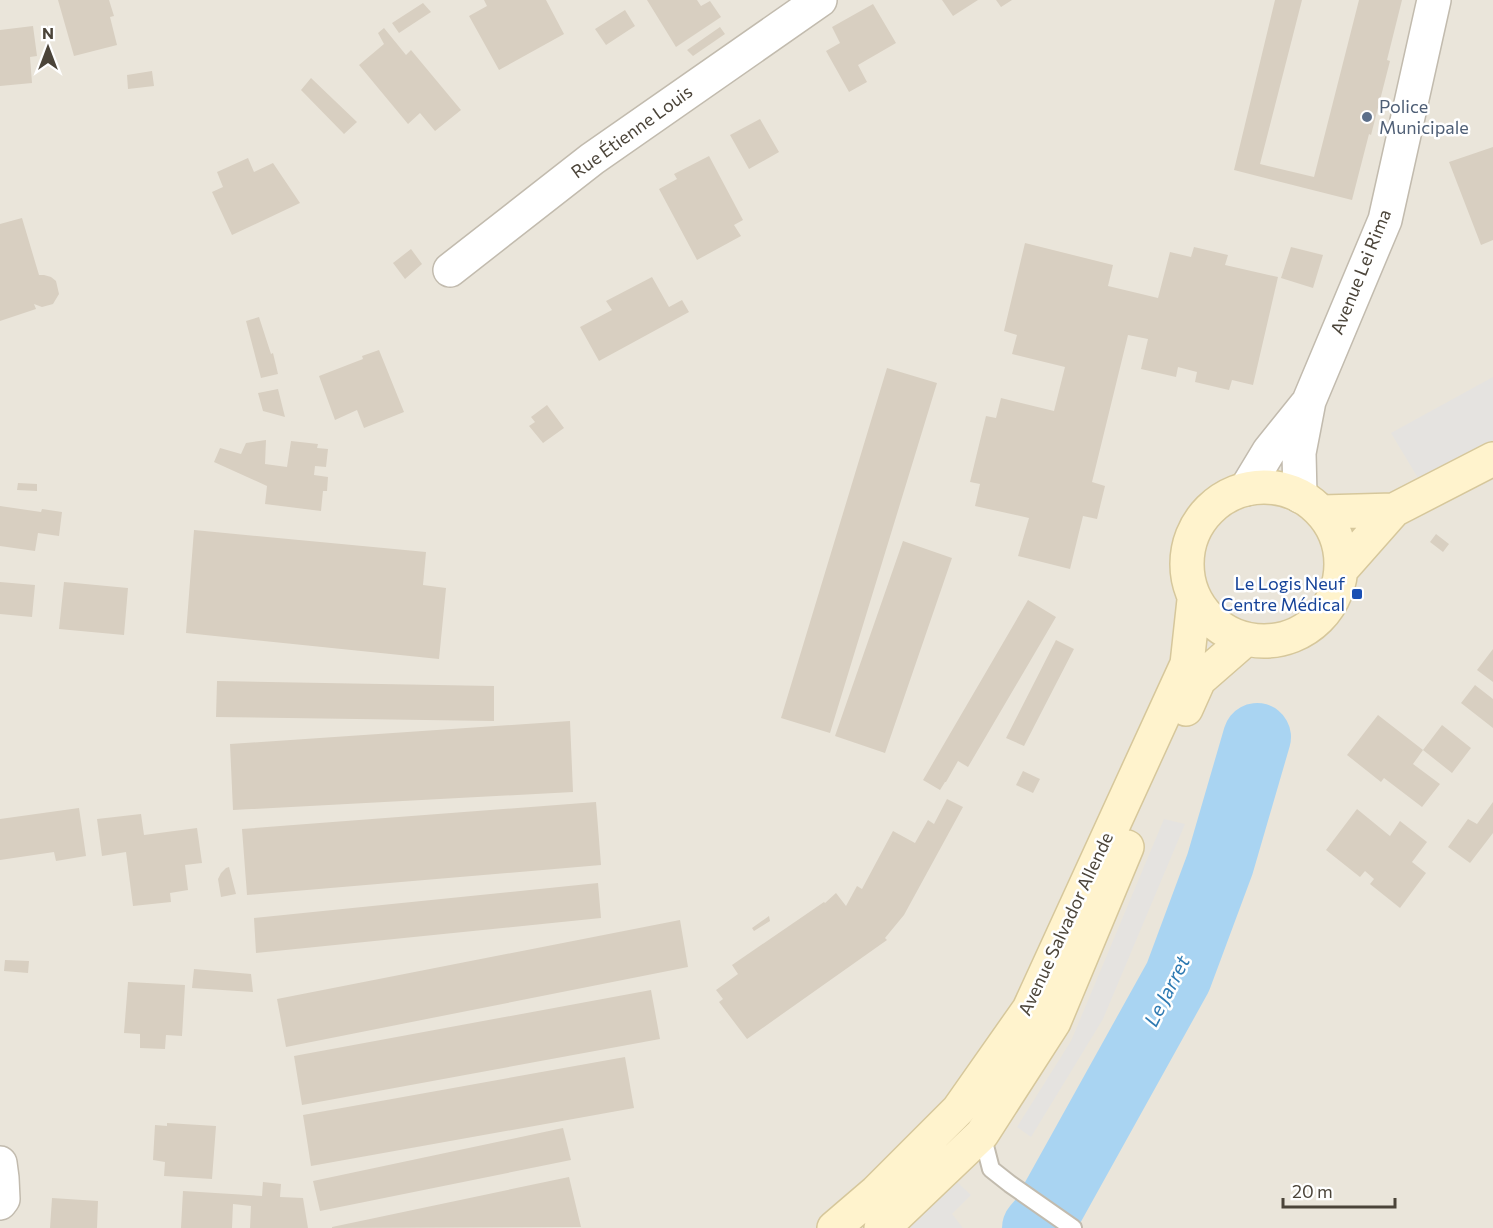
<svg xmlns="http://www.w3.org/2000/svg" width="1493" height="1228" font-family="Commissioner,sans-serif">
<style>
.residential{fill:#eae5da}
.parking{fill:#e5e3e0}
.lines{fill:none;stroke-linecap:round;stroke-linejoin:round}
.river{stroke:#a9d4f2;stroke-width:68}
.building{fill:#d8cfc1}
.service-casing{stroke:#c2bbae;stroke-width:20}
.minor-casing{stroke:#c2bbae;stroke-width:36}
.secondary-casing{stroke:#d6c79b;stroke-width:36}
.service{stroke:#fff;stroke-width:16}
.minor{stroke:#fff;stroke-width:33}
.secondary{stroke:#fff3cd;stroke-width:33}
.service-dot{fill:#5c6f8a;stroke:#fff;stroke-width:2}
.transit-dot{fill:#1a4fb4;stroke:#fff;stroke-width:2}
.labels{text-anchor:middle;stroke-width:5;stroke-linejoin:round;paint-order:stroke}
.service-label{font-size:18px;fill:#4e5e75;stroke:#fff;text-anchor:start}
.street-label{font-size:18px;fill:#4b4439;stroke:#fff}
.transit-label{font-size:18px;fill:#164399;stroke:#fff;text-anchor:end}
.water-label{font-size:20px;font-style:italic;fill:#2e7ab2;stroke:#fff}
</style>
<rect width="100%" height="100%" fill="#f6f3ec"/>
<path class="residential" d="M0,0H1493V1228H0Z"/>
<path class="parking" d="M1493,377V459L1427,493L1391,433Z
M1164,819L1185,824L1103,1019L1031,1137L1017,1127L1071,1041Z
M956,1181L971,1195L952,1214L963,1228H904Z"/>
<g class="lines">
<path class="river" d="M1036,1228L1043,1220L1178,977L1220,864L1257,737"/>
</g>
<path class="building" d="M58,0H109L114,16L110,17L117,45L74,56Z
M484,0H546L564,34L499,70L469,16L487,6Z
M647,0H697L701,6L710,1L721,17L676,47Z
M942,0H978L953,16Z
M996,0H1012L1001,7Z
M1275,0H1302L1260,164L1314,177L1359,0H1402L1387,60L1390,61L1371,135L1369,134L1352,200L1234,170Z
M423,3L431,12L399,33L392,23Z
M873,4L896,43L858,65L867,82L849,92L826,51L840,43L832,27Z
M625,10L635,26L606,45L595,29Z
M33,26L37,56L30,57L32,83L0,86V30Z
M720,27L725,34L693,56L687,50Z
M384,28L406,55L411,50L461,110L435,131L420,113L408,124L359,65L384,44L378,33Z
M152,71L154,86L128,89L127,75Z
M311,78L357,122L344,134L301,90Z
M760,119L779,152L749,169L730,135Z
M1493,147V240L1481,245L1449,162Z
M709,156L743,220L734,225L741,236L697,260L659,189L677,179L674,174Z
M248,158L254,172L273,163L300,203L232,235L212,192L223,187L217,172Z
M22,218L39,275H44L51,277L56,281L59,294L53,304L42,307L34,304L36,309L0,321V224Z
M1025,243L1113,265L1108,286L1158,298L1170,252L1191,257L1194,247L1228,255L1225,265L1278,277L1253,385L1232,380L1229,390L1195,382L1197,372L1178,367L1176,377L1141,369L1148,339L1128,335L1092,482L1105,486L1097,519L1083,516L1070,569L1018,556L1029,518L975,506L980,484L970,482L986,416L996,418L1001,398L1054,411L1065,367L1012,354L1017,335L1004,331Z
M1291,247L1323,255L1313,288L1281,278Z
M411,249L422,264L405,279L393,263Z
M652,277L669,307L682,300L689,312L599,361L580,327L612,310L606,301Z
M259,317L271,354L273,353L278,374L261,378L246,321Z
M379,350L404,412L364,428L357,410L335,420L319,376L363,359L362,356Z
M887,368L937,383L830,733L781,718Z
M278,389L285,417L263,411L258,393Z
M547,405L564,428L543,443L529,426L535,422L531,417Z
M266,440L265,464L287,467L291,441L318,444L317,448L328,449L326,467L315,466L314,475L328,477L327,491H323L321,511L265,504L267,486L214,462L220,448L241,454L246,443Z
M18,483L37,484V491L17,490Z
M0,506L41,512L42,509L62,512L59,536L38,533L35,551L0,546Z
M194,530L426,552L423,585L446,588L439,659L186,633Z
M1436,534L1449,544L1443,552L1430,542Z
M903,541L952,558L885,753L835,736Z
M0,582L35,585L32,617L0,614Z
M64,582L128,588L124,635L59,629Z
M1028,600L1056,617L968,767L958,761L946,782H945L940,790L923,780Z
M1056,640L1074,649L1024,746L1006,738Z
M1493,649V682L1477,670Z
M217,681L494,686V721L216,717Z
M1475,685L1493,699V728L1461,703Z
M1378,715L1423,750L1413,764L1440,784L1422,807L1384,778L1381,782L1347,755Z
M570,721L573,792L233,810L230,744Z
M1442,725L1471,748L1452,773L1423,750Z
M1023,771L1040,779L1033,793L1016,785Z
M947,799L963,807L904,915L885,938L887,940L747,1039L719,1002L723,999L716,990L738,974L732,965L824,902L825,903L836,893L846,906L857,886L862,889L893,831L915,843L928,820L934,824Z
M596,802L601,865L247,895L242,829Z
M1493,802V833L1470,863L1448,847L1468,819L1477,824Z
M79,808L86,856L56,861L54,852L0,860V819Z
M1357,809L1390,836L1400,821L1427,842L1412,862L1426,873L1400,908L1370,884L1374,879L1365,871L1360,877L1326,850Z
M141,814L144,835L197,828L202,863L185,865L188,890L170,893L171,902L133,906L126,852L102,856L97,819Z
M229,867L236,894L221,897L218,879L221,873L226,868Z
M598,883L601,918L256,953L254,918Z
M769,916L770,921L754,931L752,928Z
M680,920L688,967L286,1047L277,999Z
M5,960L29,961L28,973L4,971Z
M194,969L251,974L253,992L192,988Z
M128,982L185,985L182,1036L166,1035L165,1049L140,1048V1034L124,1033Z
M651,990L660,1039L302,1105L294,1056Z
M625,1057L634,1108L311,1166L303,1115Z
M167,1123L216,1126L212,1179L164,1176L165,1162L153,1160L155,1125L167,1126Z
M563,1128L571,1160L320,1211L313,1181Z
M569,1177L581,1227L332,1228V1227Z
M263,1182L281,1184L280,1197L303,1198L308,1228H250L251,1206L233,1204L232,1228H181L183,1191L262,1196Z
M52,1198L98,1201L97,1228H50Z"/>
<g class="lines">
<defs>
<path id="service" d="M982,1134L991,1169L1010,1184L1073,1228"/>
<path id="minor" d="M450,270L592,159L820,0
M1246,489L1269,451L1306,405
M1300,496L1299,453L1309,401L1385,220L1434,0
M0,1163L2,1178L3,1199L0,1203"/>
<path id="secondary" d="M1187 564a77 77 0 1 1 154 0a77 77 0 1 1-154 0Z
M1322,512L1394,510
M1341,570L1394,510L1493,459
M1186,709L1199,680L1246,639
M834,1228L876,1192L958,1110L1029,1009L1187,664L1194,600
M881,1228L895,1217L982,1134L1054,1022L1127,847"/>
</defs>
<use href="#service" class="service-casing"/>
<use href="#minor" class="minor-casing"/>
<use href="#secondary" class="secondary-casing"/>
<use href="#service" class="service"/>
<use href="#minor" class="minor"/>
<use href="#secondary" class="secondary"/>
</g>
<circle class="service-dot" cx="1367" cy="117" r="6"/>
<rect class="transit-dot" x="1351" y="588" width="12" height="12" rx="3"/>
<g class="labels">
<g class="service-label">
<text x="1379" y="113">Police<tspan x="1379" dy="21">Municipale</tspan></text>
</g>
<g class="street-label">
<text transform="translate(632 132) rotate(-36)" y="6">Rue Étienne Louis</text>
<text transform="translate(1361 272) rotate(-68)" y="6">Avenue Lei Rima</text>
<text transform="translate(1066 924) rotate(-65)" y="6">Avenue Salvador Allende</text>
</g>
<g class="transit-label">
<text x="1345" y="590">Le Logis Neuf<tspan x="1345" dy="21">Centre Médical</tspan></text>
</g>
<g class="water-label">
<text transform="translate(1167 991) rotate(-63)" y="7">Le Jarret</text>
</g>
</g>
<g transform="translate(48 48)" stroke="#ffffff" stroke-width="4.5" paint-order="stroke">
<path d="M0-4.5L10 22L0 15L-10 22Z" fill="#4b4439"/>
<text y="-9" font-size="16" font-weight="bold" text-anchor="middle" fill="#4b4439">N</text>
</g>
<path d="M1283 1198v9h112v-9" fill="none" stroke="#4b4439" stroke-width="3"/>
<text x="1292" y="1198" font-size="18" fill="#4b4439" stroke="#ffffff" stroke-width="4.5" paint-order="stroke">20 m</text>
</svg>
